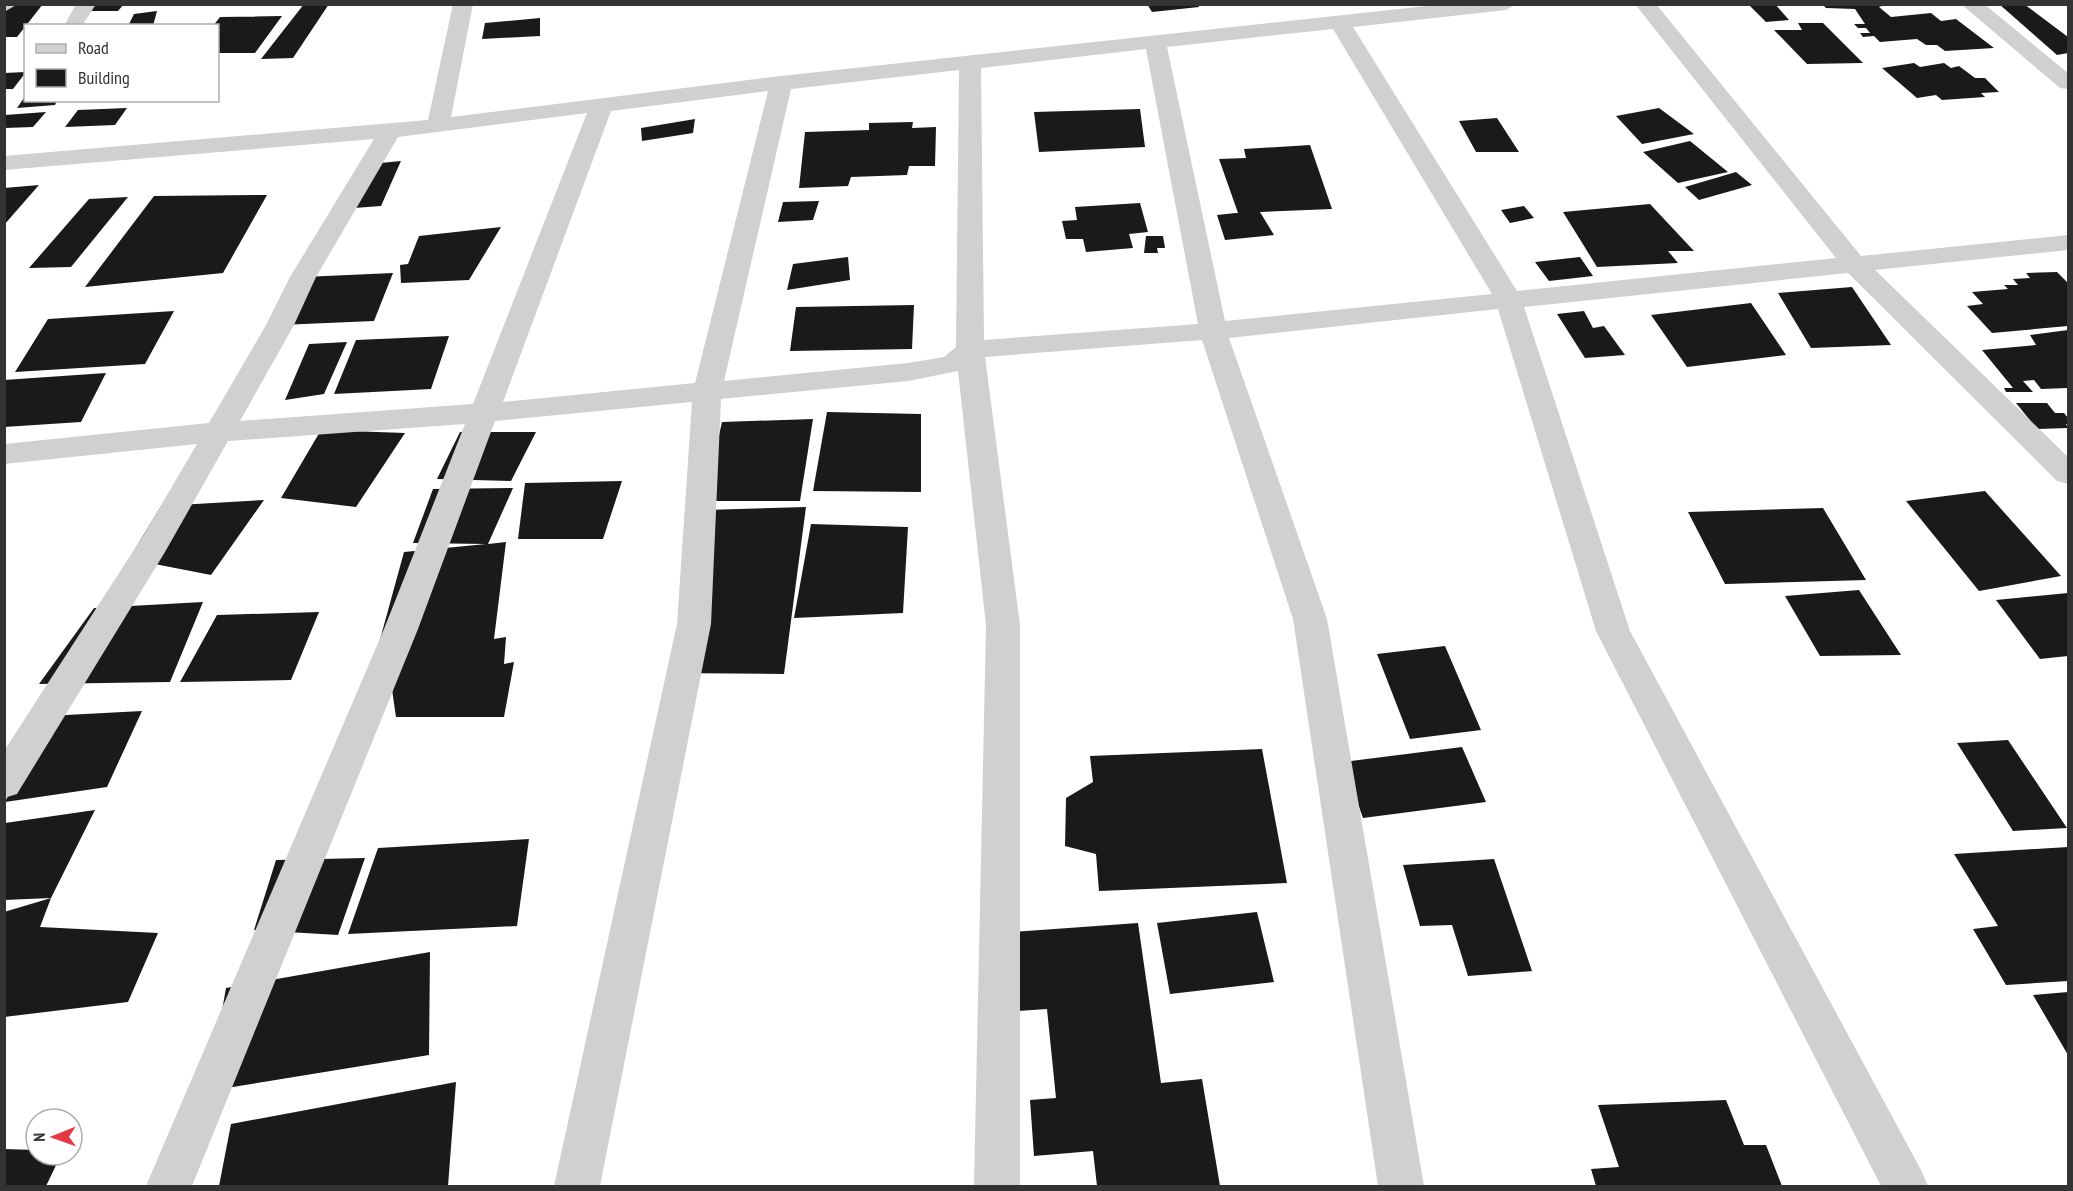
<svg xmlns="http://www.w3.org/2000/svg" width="2073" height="1191" font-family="'PT Sans Narrow',sans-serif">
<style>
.building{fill:#1a1a1a}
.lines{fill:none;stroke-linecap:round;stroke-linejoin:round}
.minor{fill:#d0d0d0;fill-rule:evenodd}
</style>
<rect width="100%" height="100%" fill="#fff"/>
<path class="building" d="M10,4H43L17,37H4V8Z
M89,4H124L118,11H82Z
M304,4H329L293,58L261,59Z
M1147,4H1198L1199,7L1152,12Z
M1748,4H1775L1789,20L1766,22Z
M1822,4H1887L1879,7L1891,17L1931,13L1941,21L1956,19L1994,48L1945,51L1937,45H1926L1917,39L1880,42L1874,36L1863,37L1860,33H1870L1866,28H1858L1854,24H1865L1855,9L1826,8Z
M1999,4H2024L2068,37V53L2057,55Z
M157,11L153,26H128L134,14Z
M282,16L255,53H218V26H213L220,17Z
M540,18V36L482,39L485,23Z
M1798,23H1823L1863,63L1807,64L1774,30H1802Z
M1914,63L1920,67L1944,63L1951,68L1959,66L1975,78H1985L1999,92L1981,93L1985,97L1942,100L1936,95L1917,98L1882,68Z
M26,72L13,89H4V73Z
M26,95V100H57L55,105L17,108Z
M127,108L115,125L65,127L78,110Z
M1659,108L1694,134L1642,144L1616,116Z
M1140,109L1145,147L1039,152L1034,112Z
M46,112L33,127L4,128L5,115Z
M1497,118L1519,152H1476L1459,121Z
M695,119L693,133L642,141L641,128Z
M913,122L912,128L936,127L935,166H909L907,175L851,177L848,186L799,188L805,132L869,130V123Z
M1690,141L1728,172L1678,183L1643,152Z
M1310,145L1332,209L1260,212L1274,235L1225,240L1217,215L1245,212L1238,213L1219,159L1246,158L1244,149Z
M401,161L381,206L354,208L370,164Z
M1736,172L1752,185L1699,200L1685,187Z
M39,185L4,225V188Z
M267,195L223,273L85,287L154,196Z
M128,197L71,267L29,268L89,199Z
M819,201L813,220L778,222L783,202Z
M1140,203L1148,232L1129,234L1133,248L1086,252L1083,239H1066L1062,221L1077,220L1075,207Z
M1650,204L1694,251H1668L1678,263L1597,267L1563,212Z
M1524,206L1534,218L1510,223L1501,210Z
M501,227L469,280L401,283L400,265L408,264L419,236Z
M1146,236H1163L1165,248H1157L1158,253H1144Z
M848,257L850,280L787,290L793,264Z
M1580,257L1593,276L1549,281L1535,262Z
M2057,272L2068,283V326L1992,333L1967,306L1983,304L1972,292L2008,289L2004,285H2018L2013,279L2030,278L2026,273Z
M393,273L374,321L280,325L303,277Z
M1852,287L1891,345L1811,348L1778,293Z
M1751,303L1786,355L1687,367L1651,315Z
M914,305L912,349L790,351L796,307Z
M174,311L145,364L15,372L48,319Z
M1584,311L1593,328L1604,326L1625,355L1585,358L1557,314Z
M2068,330V388L2041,389L2034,380L2023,381L2033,392H2006L2004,388H2013L1982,350L2036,345L2030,335Z
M449,336L431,389L334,394L356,340Z
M347,342L324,394L285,400L309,344Z
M106,373L81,422L4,427V380Z
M2016,403H2047L2055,413H2064L2068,418V424H2066L2068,428L2037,429Z
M827,412L921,414V492L813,491Z
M813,419L800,501H704L722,422Z
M321,430L405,433L356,507L281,498Z
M460,432H536L511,481L437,479Z
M622,481L603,539H518L525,483Z
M513,488L488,544L506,542L494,639L506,637L504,664L514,662L504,717H396L390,676H370L404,552L486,544L413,543L433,489Z
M1985,491L2061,576L1979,591L1906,501Z
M264,500L211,575L129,559L161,506Z
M806,507L784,674L669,673L705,510Z
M1823,508L1866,580L1725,584L1688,512Z
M811,524L908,527L903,613L794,618Z
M1859,590L1901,655L1820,656L1785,596Z
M2068,593V656L2040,659L1996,600Z
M203,602L170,682L39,684L94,608Z
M319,612L291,680L180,682L217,615Z
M1445,646L1481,730L1410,739L1377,654Z
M142,711L107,787L5,802L47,716Z
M2008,740L2067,828L2013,831L1957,743Z
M1462,747L1486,802L1363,818L1343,762Z
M1262,749L1287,883L1099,891L1096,854L1065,846L1066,798L1093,782L1090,756Z
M95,810L51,898L4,900L5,823Z
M529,839L517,926L348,934L378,848Z
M2068,847V981L2006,985L1973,929L1998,926L1954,854Z
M365,858L338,935L254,930L276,860Z
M1494,859L1532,971L1468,976L1452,925L1420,926L1403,865Z
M51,898L40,927L158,933L128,1002L4,1017V912Z
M1257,912L1274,982L1170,994L1157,923Z
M1138,923L1161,1083L1202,1079L1220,1186H1097L1093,1151L1034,1156L1030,1100L1056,1098L1047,1009L1018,1011L1012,932Z
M430,952L429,1055L208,1091L226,988Z
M2068,992V1055L2033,995Z
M456,1082L448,1186H219L231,1124Z
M1726,1100L1744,1145H1766L1782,1186H1596L1591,1169L1619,1167L1598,1105Z
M4,1149L36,1150V1155H61L46,1186H4Z"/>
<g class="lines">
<path class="minor" d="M4,4H18L4,12Z
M76,4H96L82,26H64Z
M453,4H473L451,117L781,76L1445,4H1516L1506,10L1353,27L1517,291L1836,258L1635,4H1656L1861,256L2068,235V250L1875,270L2068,457V484L2057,481L1848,273L1524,307L1630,631L1921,1170L1928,1186H1881L1596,631L1498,309L1229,338L1327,619L1424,1186H1378L1293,619L1202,340L985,357L1020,625V1186H974L986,625L958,371L908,381L721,399L711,624L600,1186H554L677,624L692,402L495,421L418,629L192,1186H146L384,629L465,424L228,441L165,552L17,794L4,798V751L143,536L197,444L4,464V444L209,423L266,325L290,277L374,139L4,170V156L428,120ZM1333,29L1492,294L1225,321L1167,47ZM1146,49L1198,324L984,340L981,68ZM959,70L956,347L944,357L908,363L724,381L791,89ZM768,91L695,383L503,402L611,111ZM587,113L473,404L240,421L294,325L316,277L398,137Z
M1961,4H1984L2068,73V89L2060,88Z"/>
</g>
<rect width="2073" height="1191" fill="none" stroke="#333333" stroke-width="12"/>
<rect x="24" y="24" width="195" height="78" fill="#ffffff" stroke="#adadad" stroke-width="1.5"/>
<rect x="36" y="44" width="30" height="9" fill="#d0d0d0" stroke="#adadad" stroke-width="1.5"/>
<text x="78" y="54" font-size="18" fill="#333333">Road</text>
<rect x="36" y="69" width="30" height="18" fill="#1a1a1a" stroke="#adadad" stroke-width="1.5"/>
<text x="78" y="84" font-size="18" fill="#333333">Building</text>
<g transform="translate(54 1137) rotate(269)"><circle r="28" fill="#ffffff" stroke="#adadad" stroke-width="1.5"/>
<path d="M0-4.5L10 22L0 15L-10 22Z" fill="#e63946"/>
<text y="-9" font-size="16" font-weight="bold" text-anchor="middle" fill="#333333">N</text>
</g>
</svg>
